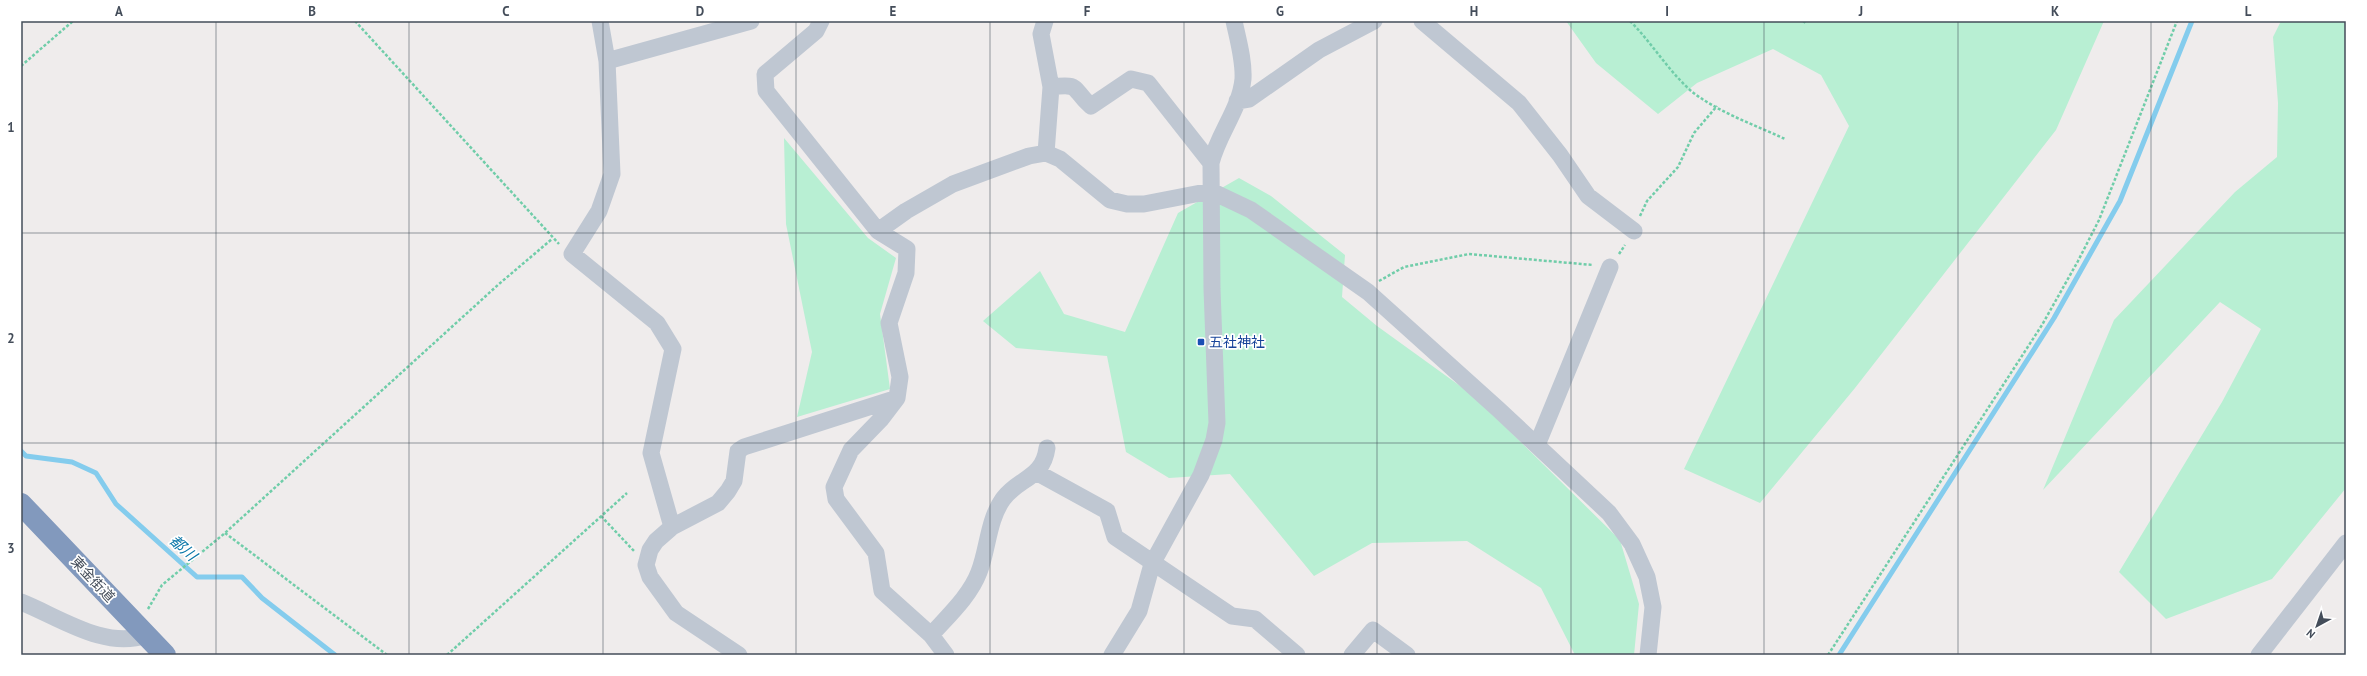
<svg xmlns="http://www.w3.org/2000/svg" width="2367" height="676" font-family="'PT Sans','Noto Sans JP',sans-serif">
<style>
.green{fill:#b8efd3}
.lines{fill:none;stroke-linecap:round;stroke-linejoin:round}
.stream{stroke:#84cced;stroke-width:5}
.path{stroke:#70cda9;stroke-width:2.5;stroke-dasharray:3 2;stroke-linecap:butt}
.minor{stroke:#bfc7d2;stroke-width:17}
.highway{stroke:#8299bd;stroke-width:22}
.grid{fill:none;stroke:#444d5a;stroke-width:1;stroke-opacity:0.55}
.transit-dot{fill:#1a4fb4;stroke:#fff;stroke-width:1.5}
.labels{text-anchor:middle;stroke-width:3.5;stroke-linejoin:round;paint-order:stroke}
.transit-label{font-size:14px;fill:#164399;stroke:#fff;text-anchor:start}
.street-label{font-size:14px;fill:#444d5a;stroke:#fff}
.water-label{font-size:15px;font-style:italic;fill:#0976a8;stroke:#fff}
.neatline{fill:none;stroke:#444d5a;stroke-width:1.5}
.grid-label{font-size:13px;text-anchor:middle;font-weight:bold;fill:#444d5a}
</style>
<rect width="100%" height="100%" fill="#efecec"/>
<path class="green" d="M1566,21H2104L2056,130L1855,388L1760,503L1684,469L1849,126L1821,75L1773,49L1697,83L1658,114L1596,63Z
M2281,21H2346V488L2272,579L2166,619L2119,572L2222,402L2261,329L2220,302L2043,490L2114,320L2235,192L2277,157L2278,103L2273,37Z
M784,138L868,238L896,258L880,314L890,389L797,417L812,352L786,224Z
M1239,178L1271,196L1345,255L1342,297L1377,326L1474,396L1620,540L1639,604L1634,655H1575L1541,588L1467,541L1372,543L1314,576L1230,474L1169,478L1126,452L1107,356L1016,348L983,321L1040,271L1064,314L1125,332L1178,213Z"/>
<g class="lines">
<path class="stream" d="M21,451L26,456L72,462L96,473L116,504L197,577H242L262,598L335,655
M1839,655L2054,318L2120,201L2192,21"/>
<path class="path" d="M355,21L559,244
M1630,21C1652,43 1667,69 1690,90C1715,111 1755,125 1785,139
M1803,21L1807,24
M21,66L73,21
M1640,216L1647,201L1678,167L1694,133L1717,106
M1619,254L1625,245
M1379,281L1404,267L1469,254L1593,265
M601,516L634,551
M225,533L387,655
M148,609L162,585L225,533L499,284L552,239
M447,655L627,493
M1828,655L2042,325L2078,261L2099,220L2177,21"/>
<path class="minor" d="M600,21L607,61L612,174L599,211L572,254L657,323L673,349L651,453L672,527
M821,21L816,31L765,74L766,91L878,231L907,249L906,273L889,323L900,377L897,398L881,419L851,450L834,487L836,499L876,553L882,591L931,635L946,655
M1045,21L1041,34L1051,87L1046,153
M1422,21L1519,103L1560,155L1588,196L1634,231
M607,61L751,21
M1051,87C1082,83 1071,89 1091,106L1131,79L1148,83L1211,163
M1237,101L1249,99L1319,50L1374,21
M878,231L906,211L953,184L1029,156L1046,153L1060,159L1110,200L1127,204H1144L1211,191L1251,210L1368,292L1498,409L1609,513L1632,544L1647,577L1653,607L1648,655
M1537,445L1610,267
M1036,472L1107,511L1115,537L1232,616L1255,619L1297,655
M21,602C59,617 105,650 146,635
M931,635C948,616 970,596 979,572C988,549 988,520 1003,499C1018,478 1043,479 1047,448
M739,655L676,613L650,577L646,565L650,550L656,541L672,527L718,503L728,491L734,481L738,451L744,447L897,398
M1112,655L1139,611L1152,564L1201,475L1214,440L1217,423L1212,289L1211,163C1218,134 1240,109 1243,79C1244,60 1238,40 1234,21
M1352,655L1373,630L1407,655
M2259,655L2346,543"/>
<path class="highway" d="M21,504L165,655"/>
</g>
<path class="grid" d="M216,21V655M409,21V655M603,21V655M796,21V655M990,21V655M1184,21V655M1377,21V655M1571,21V655M1764,21V655M1958,21V655M2151,21V655M21,233H2346M21,443H2346"/>
<rect class="transit-dot" x="1197" y="338" width="8" height="8" rx="2"/>
<g class="labels">
<g class="transit-label">
<text x="1209" y="347">五社神社</text>
</g>
<g class="street-label">
<text transform="translate(93 579) rotate(47)" y="5">東金街道</text>
</g>
<g class="water-label">
<text transform="translate(183 548) rotate(42)" y="5">都川</text>
</g>
</g>
<rect width="2367" height="676" fill="none" stroke="#ffffff" stroke-width="44"/>
<g transform="translate(2317 626) rotate(220)" stroke="#ffffff" stroke-width="3" paint-order="stroke">
<path d="M0-3L7 15L0 10L-7 15Z" fill="#444d5a"/>
<text y="-6" font-size="11" font-weight="bold" text-anchor="middle" fill="#444d5a">N</text>
</g>
<rect x="22" y="22" width="2323" height="632" class="neatline"/>
<g class="grid-label">
<text x="119" y="16">A</text>
<text x="312" y="16">B</text>
<text x="506" y="16">C</text>
<text x="700" y="16">D</text>
<text x="893" y="16">E</text>
<text x="1087" y="16">F</text>
<text x="1280" y="16">G</text>
<text x="1474" y="16">H</text>
<text x="1667" y="16">I</text>
<text x="1861" y="16">J</text>
<text x="2055" y="16">K</text>
<text x="2248" y="16">L</text>
<text x="11" y="132">1</text>
<text x="11" y="343">2</text>
<text x="11" y="553">3</text>
</g>
</svg>
